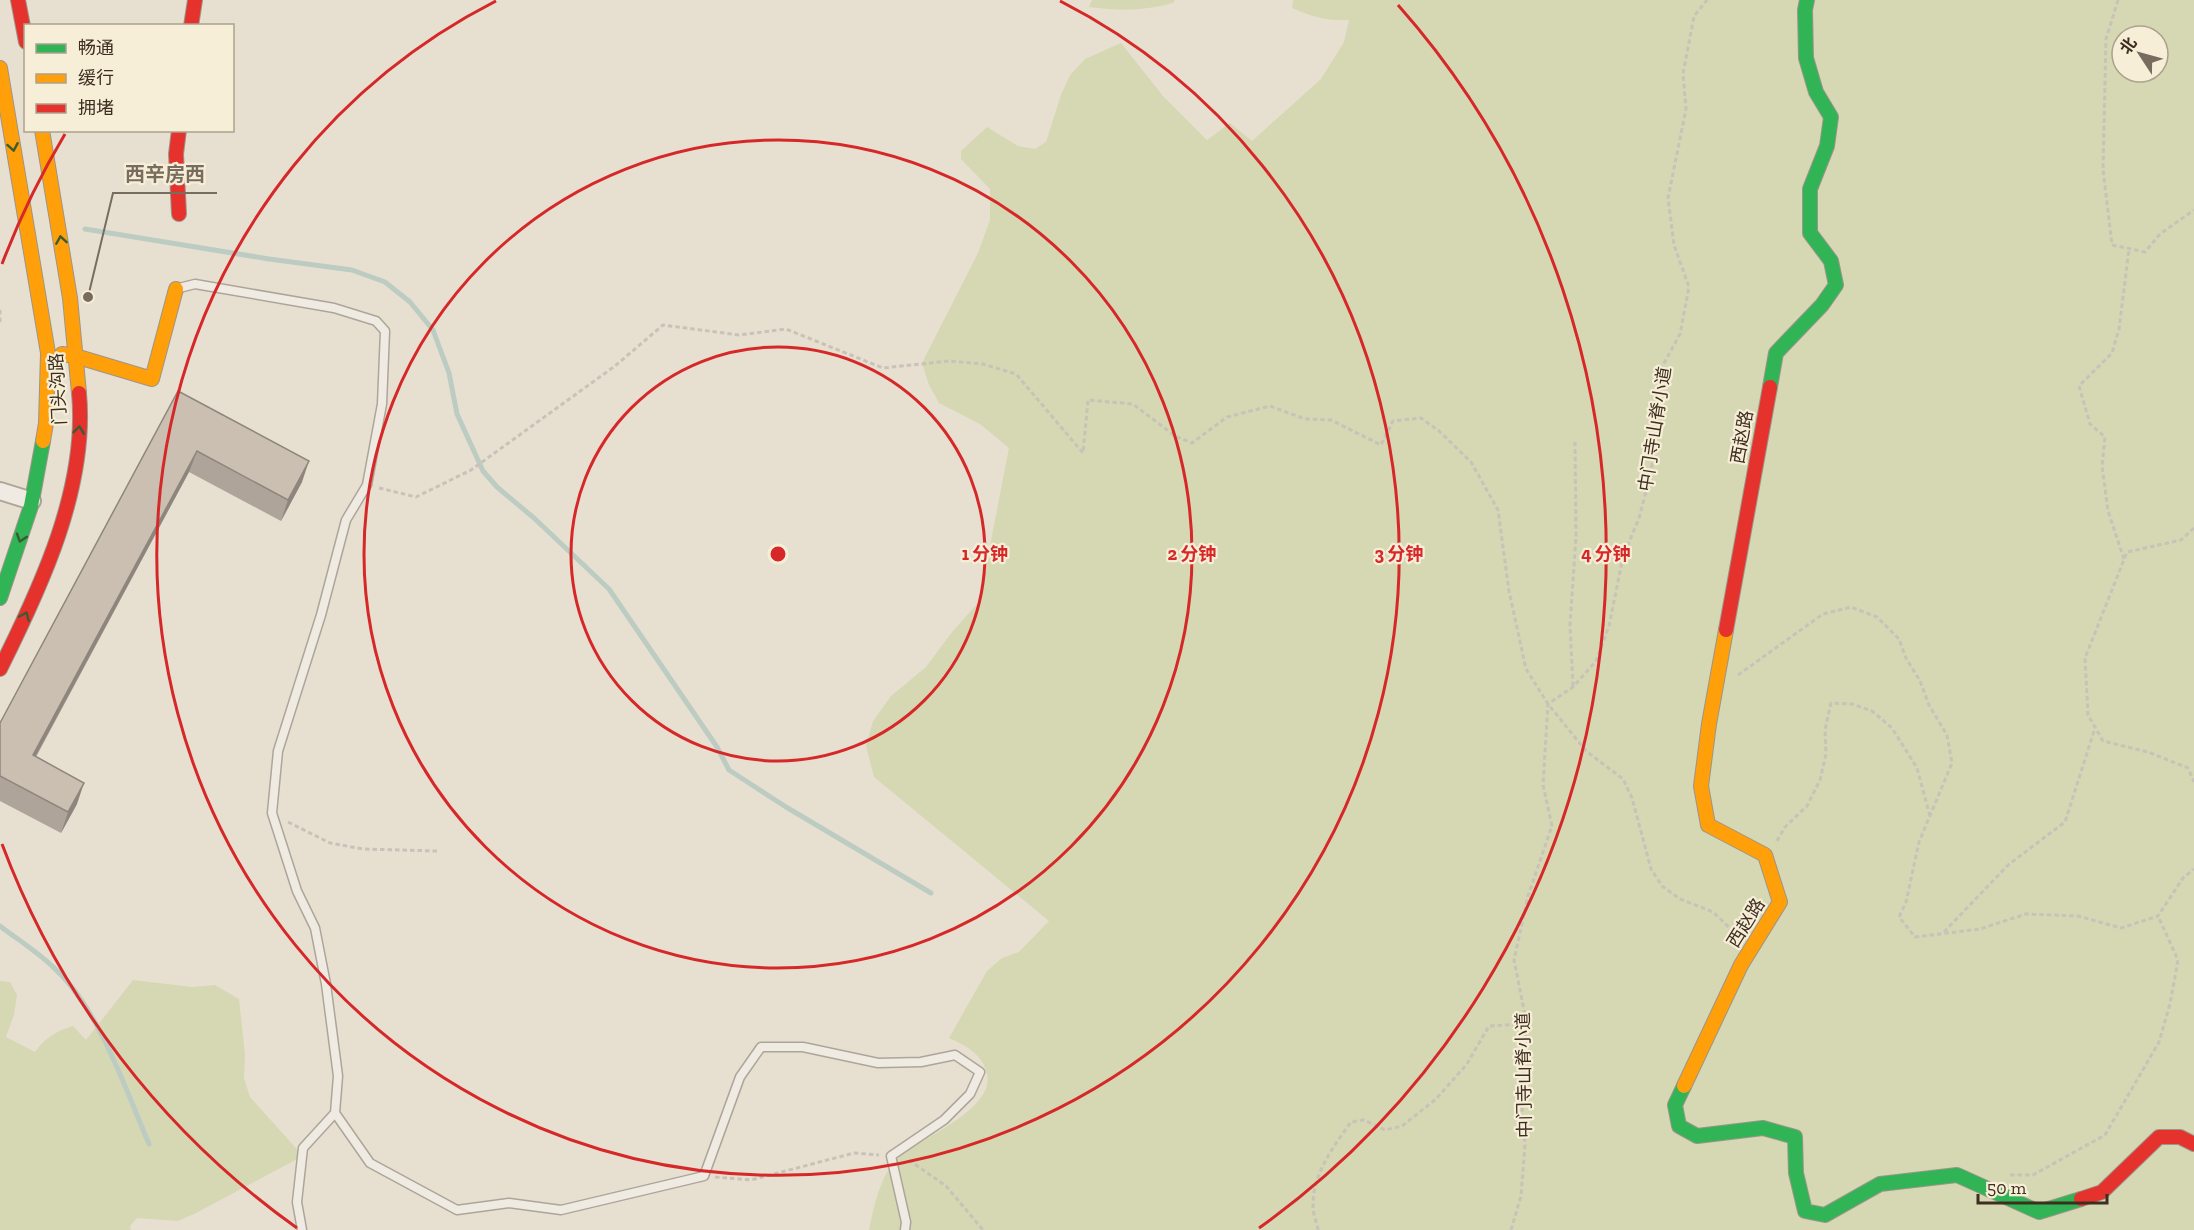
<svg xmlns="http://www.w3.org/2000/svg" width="2194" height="1230" font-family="'Zilla Slab','Noto Sans SC',serif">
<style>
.green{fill:#d6d7b3;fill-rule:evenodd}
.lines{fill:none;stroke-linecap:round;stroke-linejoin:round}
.stream{stroke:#bcccc2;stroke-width:5}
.lane-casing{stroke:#ada599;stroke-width:11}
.street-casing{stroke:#ada599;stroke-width:20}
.fast-casing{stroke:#9c958a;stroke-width:16}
.slow-casing{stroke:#9c958a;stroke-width:16}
.jam-casing{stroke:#9c958a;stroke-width:16}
.path{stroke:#c8c2b9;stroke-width:3;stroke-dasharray:4.5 3;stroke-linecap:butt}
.lane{stroke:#efebe3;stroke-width:8}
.street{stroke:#efebe3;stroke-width:16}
.fast{stroke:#30b455;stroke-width:14}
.slow{stroke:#ff9f0a;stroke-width:14}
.jam{stroke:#e5322d;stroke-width:14}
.wall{fill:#afa499}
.shaded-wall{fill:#8e867d}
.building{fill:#cbbfb2;stroke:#8e867d;stroke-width:1.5}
.oneway{stroke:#385d33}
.ring{fill:none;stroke:#d62828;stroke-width:3}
.labels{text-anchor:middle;stroke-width:4.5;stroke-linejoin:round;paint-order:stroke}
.street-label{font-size:18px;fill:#3d2e20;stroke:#f7eed8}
.centre{fill:#d62828;stroke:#f7eed8;stroke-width:3}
.ring-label{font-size:18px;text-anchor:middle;font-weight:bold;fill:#d62828;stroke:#f7eed8;stroke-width:4.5;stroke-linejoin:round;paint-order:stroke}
.leader{fill:none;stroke:#786c5e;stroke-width:2}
.callout-dot{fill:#786c5e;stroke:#f7eed8;stroke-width:2}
.callout-label{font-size:20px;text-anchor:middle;font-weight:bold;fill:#786c5e;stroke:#f7eed8;stroke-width:4.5;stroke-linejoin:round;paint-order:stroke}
</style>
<rect width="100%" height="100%" fill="#e7e0d1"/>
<path class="green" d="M1092,0H1175L1173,3C1142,11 1121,11 1089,7Z
M1293,0H2194V1230H869C874,1207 880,1175 898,1158C920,1138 995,1110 987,1074C983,1055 967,1046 949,1038L987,971L1002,958L1019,952L1049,921L874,777L866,746L873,721L891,696L926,667L952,632L979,602L1009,448L980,424L939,403L929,385L922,363L978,253L990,220V189L961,159V151L987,127L1018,146L1035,149L1046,142L1061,95L1070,75L1085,59L1121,43L1163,96L1207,140L1230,123L1252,141L1321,79L1344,42L1349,20C1326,21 1313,17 1292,8ZM2122,36H2158V72H2122Z
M133,980L192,987L215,985L239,999L245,1055L244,1078L250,1097L303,1156L196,1213L178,1221L137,1218L130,1226L131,1230H0V981L10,982L17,995L14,1015L6,1037L35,1052C45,1038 56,1031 73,1026L86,1040Z"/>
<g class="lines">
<path class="stream" d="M85,229L269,259L352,270L385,282L410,302L433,330L449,373L457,414L483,471L497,487L534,518L609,589L717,747L729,770L786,807L931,893
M0,926C17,939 36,951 52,966C98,1006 125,1088 149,1144"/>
<defs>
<path id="lane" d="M179,288L195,284L334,308L376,321L385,331L382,404L367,485L346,520L321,615L278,751L272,813L297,891L315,928L326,984L338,1076L335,1113L370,1163L457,1210L509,1203L561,1210L704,1176L740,1077L761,1047H803L878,1063L921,1062L955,1055L980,1072L970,1094L944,1120L891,1156L906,1222L905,1230
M302,1230L297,1202L303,1148L335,1113"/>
<path id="street" d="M0,491L32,501"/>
<path id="fast" d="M1770,387L1776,353L1822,305L1836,285L1831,261L1810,233V189L1827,146L1831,117L1816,92L1806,58L1805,10L1807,0
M0,598L31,506L43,441
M1684,1086L1675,1105L1679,1126L1697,1136L1763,1128L1795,1137L1796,1173L1805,1211L1825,1215L1880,1184L1957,1175L2039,1212L2081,1199"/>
<path id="slow" d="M0,68L48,353L46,423L43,441
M42,130L70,298L79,393
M62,354L75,356L152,379L176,289
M1684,1086L1741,965L1780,902L1765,855L1708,825L1701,786L1709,724L1726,630"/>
<path id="jam" d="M18,0L26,42
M191,26L195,0
M179,130L176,154L179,214
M1726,630L1770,387
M0,669C41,587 88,487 79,393
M2081,1199L2102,1192L2159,1137H2180L2194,1144"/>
</defs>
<use href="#lane" class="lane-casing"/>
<use href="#street" class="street-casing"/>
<use href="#fast" class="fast-casing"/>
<use href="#slow" class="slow-casing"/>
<use href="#jam" class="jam-casing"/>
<path class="path" d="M2118,0L2106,39L2103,169L2112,245L2145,252L2160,234L2194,210
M0,310V323
M379,488L416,497L471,470L615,366L663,325L739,335L786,329L883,368L949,361L983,364L1016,374L1083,453L1088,400L1133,404L1175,436L1192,443L1227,417L1270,406L1305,419L1331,420L1381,445L1393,421L1421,418L1439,431L1471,462L1498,510L1509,591L1526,669L1548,704L1586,751L1623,779L1632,798L1651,869L1662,886L1680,899L1713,912L1736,934
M2194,528L2181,540L2127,552L2085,658L2088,715L2103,741L2148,752L2188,768L2194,782
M2124,559L2108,511L2102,466L2105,437L2090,424L2079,386L2112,353L2119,329L2129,249
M1738,675L1823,614L1851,607L1877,617L1899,639L1906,658L1920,681L1929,705L1947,735L1952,763L1919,842L1906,902L1899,917L1915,937L1980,929L2026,914L2078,916L2121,928L2158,916L2183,878L2194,869
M1573,686L1570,625L1576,536L1575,442
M288,822L330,843L363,849L437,851
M1777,841L1785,827L1807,806L1820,780L1826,754L1825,730L1831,703L1852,704L1872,711L1892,728L1917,768L1930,816
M1944,932L2008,865L2065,822L2095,728
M909,1160L946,1186L983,1230
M2010,1175H2033L2105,1135L2159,1042L2170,1004L2178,960L2158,916
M715,1177L751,1180L854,1153L879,1155
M1318,1230C1317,1223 1313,1214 1313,1207C1312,1175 1333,1147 1351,1122L1364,1120L1385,1130L1402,1126L1436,1099L1467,1064L1489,1026L1525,1024
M1511,1230L1521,1196L1525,1144L1522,1106L1526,1020L1514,960L1528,896L1552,826L1543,785L1548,704L1573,687L1596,661L1609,626L1623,557L1639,518L1651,473L1663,365L1680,334L1689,287L1674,245L1668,198L1686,109L1683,74L1694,16L1707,0"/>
<use href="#lane" class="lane"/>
<use href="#street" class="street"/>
<use href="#fast" class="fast"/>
<use href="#slow" class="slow"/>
<use href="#jam" class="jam"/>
</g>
<path class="wall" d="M178,391L302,482L281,521L189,472L36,757L77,804L61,833L0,801V723Z"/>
<path class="shaded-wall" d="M197,451L189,472L25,776L33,755Z
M309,461L302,482L281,521L288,500Z
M84,783L77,804L61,833L68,812Z"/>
<path class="building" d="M178,391L309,461L288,500L197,451L33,755L84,783L68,812L0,776V723Z"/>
<defs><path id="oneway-chevron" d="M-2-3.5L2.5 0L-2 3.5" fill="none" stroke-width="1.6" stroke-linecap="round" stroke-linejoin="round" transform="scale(1.5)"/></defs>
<g class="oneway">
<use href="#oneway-chevron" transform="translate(13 147) rotate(80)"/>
<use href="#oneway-chevron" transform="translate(61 240) rotate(-99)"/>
<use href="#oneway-chevron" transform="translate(79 430) rotate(-83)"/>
<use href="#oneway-chevron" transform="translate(21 538) rotate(108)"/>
<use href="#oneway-chevron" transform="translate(25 616) rotate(-67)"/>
</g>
<g class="ring">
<circle cx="778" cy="554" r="207"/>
<circle cx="778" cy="554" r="414"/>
<path d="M1060 1A621 621 0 1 1 496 1"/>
<path d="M297 1228A828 828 0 0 1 2 844M2 264A828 828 0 0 1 65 134M1398 5A828 828 0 0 1 1259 1228"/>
</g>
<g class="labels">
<g class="street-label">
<text transform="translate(58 389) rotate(-93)" y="6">门头沟路</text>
<text transform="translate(1655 429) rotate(-81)" y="6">中门寺山脊小道</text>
<text transform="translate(1742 437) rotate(-80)" y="6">西赵路</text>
<text transform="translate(1746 923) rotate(-58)" y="6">西赵路</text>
<text transform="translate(1524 1075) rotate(-91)" y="6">中门寺山脊小道</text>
</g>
</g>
<circle cx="778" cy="554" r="9" class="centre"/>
<g class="ring-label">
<text x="985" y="560">1 分钟</text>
<text x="1192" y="560">2 分钟</text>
<text x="1399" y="560">3 分钟</text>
<text x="1606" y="560">4 分钟</text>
</g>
<path class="leader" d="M88 297L113 193H217"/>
<circle class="callout-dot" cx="88" cy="297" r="6"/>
<g class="callout-label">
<text x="165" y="181">西辛房西</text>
</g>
<rect x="24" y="24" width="210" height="108" fill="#f7eed8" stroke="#ada18e" stroke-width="1.5"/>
<rect x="36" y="44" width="30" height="9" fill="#30b455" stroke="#ada18e" stroke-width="1.5"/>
<text x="78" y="54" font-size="18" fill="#3d2e20">畅通</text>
<rect x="36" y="74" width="30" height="9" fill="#ff9f0a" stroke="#ada18e" stroke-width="1.5"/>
<text x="78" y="84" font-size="18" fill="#3d2e20">缓行</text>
<rect x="36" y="104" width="30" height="9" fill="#e5322d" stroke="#ada18e" stroke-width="1.5"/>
<text x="78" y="114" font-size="18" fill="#3d2e20">拥堵</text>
<g transform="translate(2140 54) rotate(306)"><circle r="28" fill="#f7eed8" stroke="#ada18e" stroke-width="1.5"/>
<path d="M0-4.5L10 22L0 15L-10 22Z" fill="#786c5e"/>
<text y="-9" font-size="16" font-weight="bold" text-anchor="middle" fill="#3d2e20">北</text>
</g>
<path d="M1978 1194v9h129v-9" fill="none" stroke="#3d2e20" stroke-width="3"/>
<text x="1987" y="1194" font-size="18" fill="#3d2e20" stroke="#f7eed8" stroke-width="4.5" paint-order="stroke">50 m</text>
</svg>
